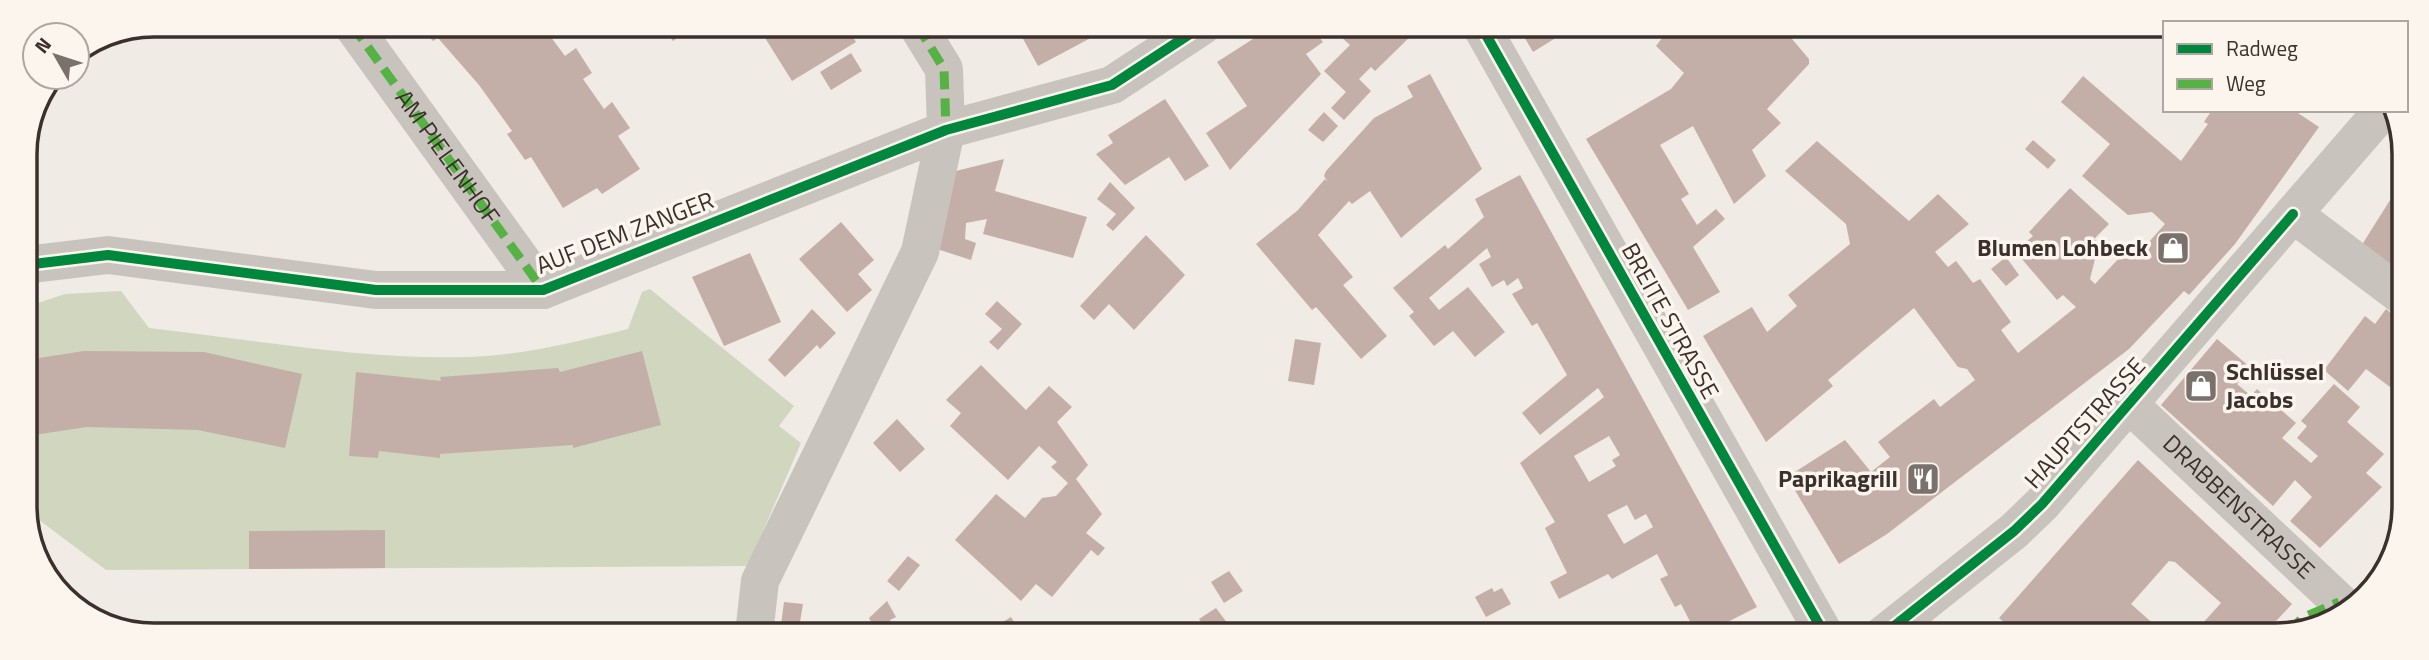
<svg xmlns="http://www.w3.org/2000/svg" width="2429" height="660" font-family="'Titillium Web',sans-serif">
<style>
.green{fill:#d1d6bf}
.building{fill:#c3afa7;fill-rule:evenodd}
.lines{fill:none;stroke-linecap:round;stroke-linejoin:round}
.minor{stroke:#c9c3be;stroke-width:38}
.quiet{stroke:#57b246;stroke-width:9;stroke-dasharray:18 9;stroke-linecap:butt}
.cycleway-casing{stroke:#fbf5ee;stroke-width:15}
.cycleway{stroke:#00873e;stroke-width:10}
.labels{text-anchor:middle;stroke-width:7;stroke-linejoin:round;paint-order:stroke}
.street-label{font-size:24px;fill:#3b302b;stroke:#fbf5ee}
.poi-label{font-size:24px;font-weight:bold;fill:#3b302b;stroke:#fbf5ee;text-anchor:end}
.rim{fill:none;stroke:#3b302b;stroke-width:3.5}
</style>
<rect width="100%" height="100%" fill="#f0ebe5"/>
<path class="green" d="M650,289L794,406L779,426L801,443L748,566L106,570L27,511L26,307L65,294L121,291L149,328C255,340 363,360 469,357C523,355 576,342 628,329L642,292Z"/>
<path class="building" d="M418,25H542L565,56L576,48L592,73L583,79L604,109L612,102L630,128L618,136L640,169L602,194L597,188L563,208L531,157L525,160L507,134L512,131L479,85L438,38L433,41Z
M662,25H681L686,32L673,41Z
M757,25H845L856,42L792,81Z
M1016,26H1098L1102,32L1038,66Z
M1273,26H1310L1323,42L1306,54L1321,74L1230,170L1206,133L1247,106L1217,62Z
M1329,26H1410L1415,32L1375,71L1371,67L1359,79L1371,91L1344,120L1331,108L1346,92L1324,71L1350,45Z
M1518,26H1575L1533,52Z
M1671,26H1781L1809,59V64L1767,109L1781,123L1752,150L1766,176L1734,204L1693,126L1660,145L1689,194L1681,199L1697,225L1716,209L1725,219L1693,247L1720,292L1688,310L1586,139L1671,89L1684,73L1656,46Z
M851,53L862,71L831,90L820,72Z
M1430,74L1482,169L1401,238L1370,191L1352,204L1349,201L1318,235L1353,277L1343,285L1387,336L1361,359L1316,307L1312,310L1256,244L1298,210L1325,179L1328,182L1324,176L1326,171L1374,118L1413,97L1407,86Z
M2083,76L2181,161L2208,124L2204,122L2212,110H2301L2298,113L2319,127L2235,244L2189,295L2184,291L2129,349L1887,534L1839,564L1787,477L1845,440L1871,472L1890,457L1878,442L1934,399L1940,407L1975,380L1967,369L1958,367L1914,308L1828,380L1833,386L1766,442L1703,336L1752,307L1767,332L1797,306L1788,295L1850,244L1846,224L1785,171L1817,141L1909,221L1938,194L1969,224L1935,252L1948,267L1956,261L1973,283L1980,279L2011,322L2001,330L2018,353L2076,307L2063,295L2057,300L2015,251L2033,236L2029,232L2070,188L2109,224L2094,239L2099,243L2090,279L2095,284L2132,244L2140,252L2165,224L2152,212L2128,215L2082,176L2110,144L2061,102Z
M1165,99L1209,166L1185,181L1169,157L1125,185L1096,154L1113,143L1108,135Z
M1324,112L1338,126L1323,142L1308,130Z
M2033,140L2056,160L2048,169L2025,149Z
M1004,159L995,191L1087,217L1073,258L983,234L987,219L966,223L965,239L976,243L971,260L934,248L956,171Z
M1520,175L1757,607L1702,635H1697L1681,604L1675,607L1660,579L1668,575L1657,554L1612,579L1608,574L1559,599L1550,582L1567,573L1545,528L1555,522L1520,463L1604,397L1598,388L1540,435L1522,413L1567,375L1537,323L1532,326L1512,294L1523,288L1518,278L1507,286L1504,280L1492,287L1479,264L1491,257L1487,248L1429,298L1439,310L1468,287L1505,332L1475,357L1453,331L1434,346L1409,316L1414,312L1393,288L1445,245L1448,249L1484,217L1475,199ZM1609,436L1620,455L1612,460L1616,466L1589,482L1574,456ZM1627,505L1635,520L1646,514L1653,527L1624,544L1607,515Z
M1110,182L1135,208L1113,231L1106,225L1116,214L1097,199Z
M2402,195V267L2397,275L2358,251L2392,197L2397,201Z
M841,222L874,260L858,274L872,290L847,312L799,259Z
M1146,235L1185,275L1134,330L1109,304L1094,320L1080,306Z
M750,253L781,322L724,346L692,277Z
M2006,257L2019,275L2006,286L1991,269Z
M997,301L1022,324L998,350L989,342L1002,329L985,314Z
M812,309L836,333L820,349L817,345L785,377L768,360Z
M2386,309L2402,322V396L2366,369L2348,391L2324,370L2365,316L2375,324Z
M1295,339L1321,343L1314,385L1288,381Z
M2217,339L2251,368L2237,384L2251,396L2257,389L2296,423L2282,438L2311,463L2318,456L2297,438L2307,426L2301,421L2334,384L2360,407L2347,422L2384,454L2366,473L2382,487L2320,548L2290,521L2312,497L2295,480L2273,506L2161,405Z
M84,351L204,352L302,374L285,448L198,430L87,427L27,436L26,360Z
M642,351L661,425L573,448V445L440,454V458L379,451L378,458L349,456L356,372L441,381L440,377L558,368L560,372Z
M981,365L1026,410L1049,386L1072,407L1057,422L1088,465L1076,479L1102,514L1086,533L1105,548L1098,556L1091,550L1052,597L1036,584L1021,601L955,540L996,494L1025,518L1042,498L1056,496L1068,483L1051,467L1057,462L1039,446L1008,480L950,426L961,413L946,400Z
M897,419L925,449L900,472L873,443Z
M2138,460L2292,604L2263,635H2192L2221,603L2175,562L2169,561L2131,604L2166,635H2019L1999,618Z
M385,530V568L249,569V531Z
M908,556L920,565L899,591L887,581Z
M1229,571L1243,591L1224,603L1211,582Z
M1492,588L1494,592L1502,588L1511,604L1486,617L1475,597Z
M887,601L896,617L890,620L897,634H859L873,626L869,618Z
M784,602L803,604L798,634L780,632Z
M1216,608L1228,624L1209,634L1199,619Z
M1011,617L1021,634H983Z
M1668,623L1673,635H1644Z
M1766,624L1772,635H1748Z
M687,625L688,634L651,633L650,626Z"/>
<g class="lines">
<g class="minor">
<path id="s1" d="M352,25L543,290"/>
<path d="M1481,26L1825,635"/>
<path d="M2293,214L2402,296"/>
<path d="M25,265L108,255L376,290H543L946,130L1112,85L1202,26"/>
<path id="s2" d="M2130,405L2347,609"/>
<path d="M754,634L760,581L920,252L946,130L944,69L917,25"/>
<path d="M1883,635L2014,531L2042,504L2383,110"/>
</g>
<path class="quiet" d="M352,25L543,290
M917,25L944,69L946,130
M2289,633L2302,618L2339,602"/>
<defs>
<path id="cycleway" d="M1481,26L1825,635
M25,265L108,255L376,290H543L946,130L1112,85L1202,26
M1883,635L2014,531L2042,504L2293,214"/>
</defs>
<use href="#cycleway" class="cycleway-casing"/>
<use href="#cycleway" class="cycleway"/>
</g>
<defs>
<symbol id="shop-square" viewBox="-11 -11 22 22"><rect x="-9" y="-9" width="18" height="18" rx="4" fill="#7a716c" stroke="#fbf5ee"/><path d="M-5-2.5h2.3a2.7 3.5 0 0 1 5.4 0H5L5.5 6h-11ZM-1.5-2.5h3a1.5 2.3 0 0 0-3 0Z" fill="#fff"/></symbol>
<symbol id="restaurant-square" viewBox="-11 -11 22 22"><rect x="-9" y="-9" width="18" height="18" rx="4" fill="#7a716c" stroke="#fbf5ee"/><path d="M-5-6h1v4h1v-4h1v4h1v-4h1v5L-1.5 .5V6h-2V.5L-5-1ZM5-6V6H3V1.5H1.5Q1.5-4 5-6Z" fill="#fff"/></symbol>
</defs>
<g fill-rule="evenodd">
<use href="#shop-square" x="2154" y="229" width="38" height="38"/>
<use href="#shop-square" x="2182" y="367" width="38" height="38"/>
<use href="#restaurant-square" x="1904" y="460" width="38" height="38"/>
</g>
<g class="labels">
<g class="street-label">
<text dy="8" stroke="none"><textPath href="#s1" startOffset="163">AM PIELENHOF</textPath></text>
<text transform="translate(625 233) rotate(-21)" y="8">AUF DEM ZANGER</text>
<text transform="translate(1670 321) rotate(61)" y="8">BREITE STRASSE</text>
<text transform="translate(2085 423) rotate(-48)" y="8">HAUPTSTRASSE</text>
<text dy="8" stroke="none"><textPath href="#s2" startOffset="149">DRABBENSTRASSE</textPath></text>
</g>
<g class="poi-label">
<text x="2148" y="256">Blumen Lohbeck</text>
<text x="2226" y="380" text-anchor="start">Schlüssel<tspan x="2226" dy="28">Jacobs</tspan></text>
<text x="1898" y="487">Paprikagrill</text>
</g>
</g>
<path d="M0 0H2429V660H0ZM154 37H2275A117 117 0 0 1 2392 154V506A117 117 0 0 1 2275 623H154A117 117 0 0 1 37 506V154A117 117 0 0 1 154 37Z" fill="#fbf5ee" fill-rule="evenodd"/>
<path class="rim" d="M154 37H2275A117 117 0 0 1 2392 154V506A117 117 0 0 1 2275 623H154A117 117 0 0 1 37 506V154A117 117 0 0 1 154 37Z"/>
<rect x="2163" y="21" width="245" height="91" fill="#fbf5ee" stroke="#aea6a0" stroke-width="2"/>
<rect x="2177" y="44" width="35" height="10" fill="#00873e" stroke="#aea6a0" stroke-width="2"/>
<text x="2226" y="56" font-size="21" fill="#3b302b">Radweg</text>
<rect x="2177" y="79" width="35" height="10" fill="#57b246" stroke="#aea6a0" stroke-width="2"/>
<text x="2226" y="91" font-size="21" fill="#3b302b">Weg</text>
<g transform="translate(56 56) rotate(309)"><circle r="33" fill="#fbf5ee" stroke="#aea6a0" stroke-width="2"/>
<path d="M0-5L12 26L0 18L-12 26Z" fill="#7a716c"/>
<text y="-10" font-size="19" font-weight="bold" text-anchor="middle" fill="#3b302b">N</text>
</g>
</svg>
